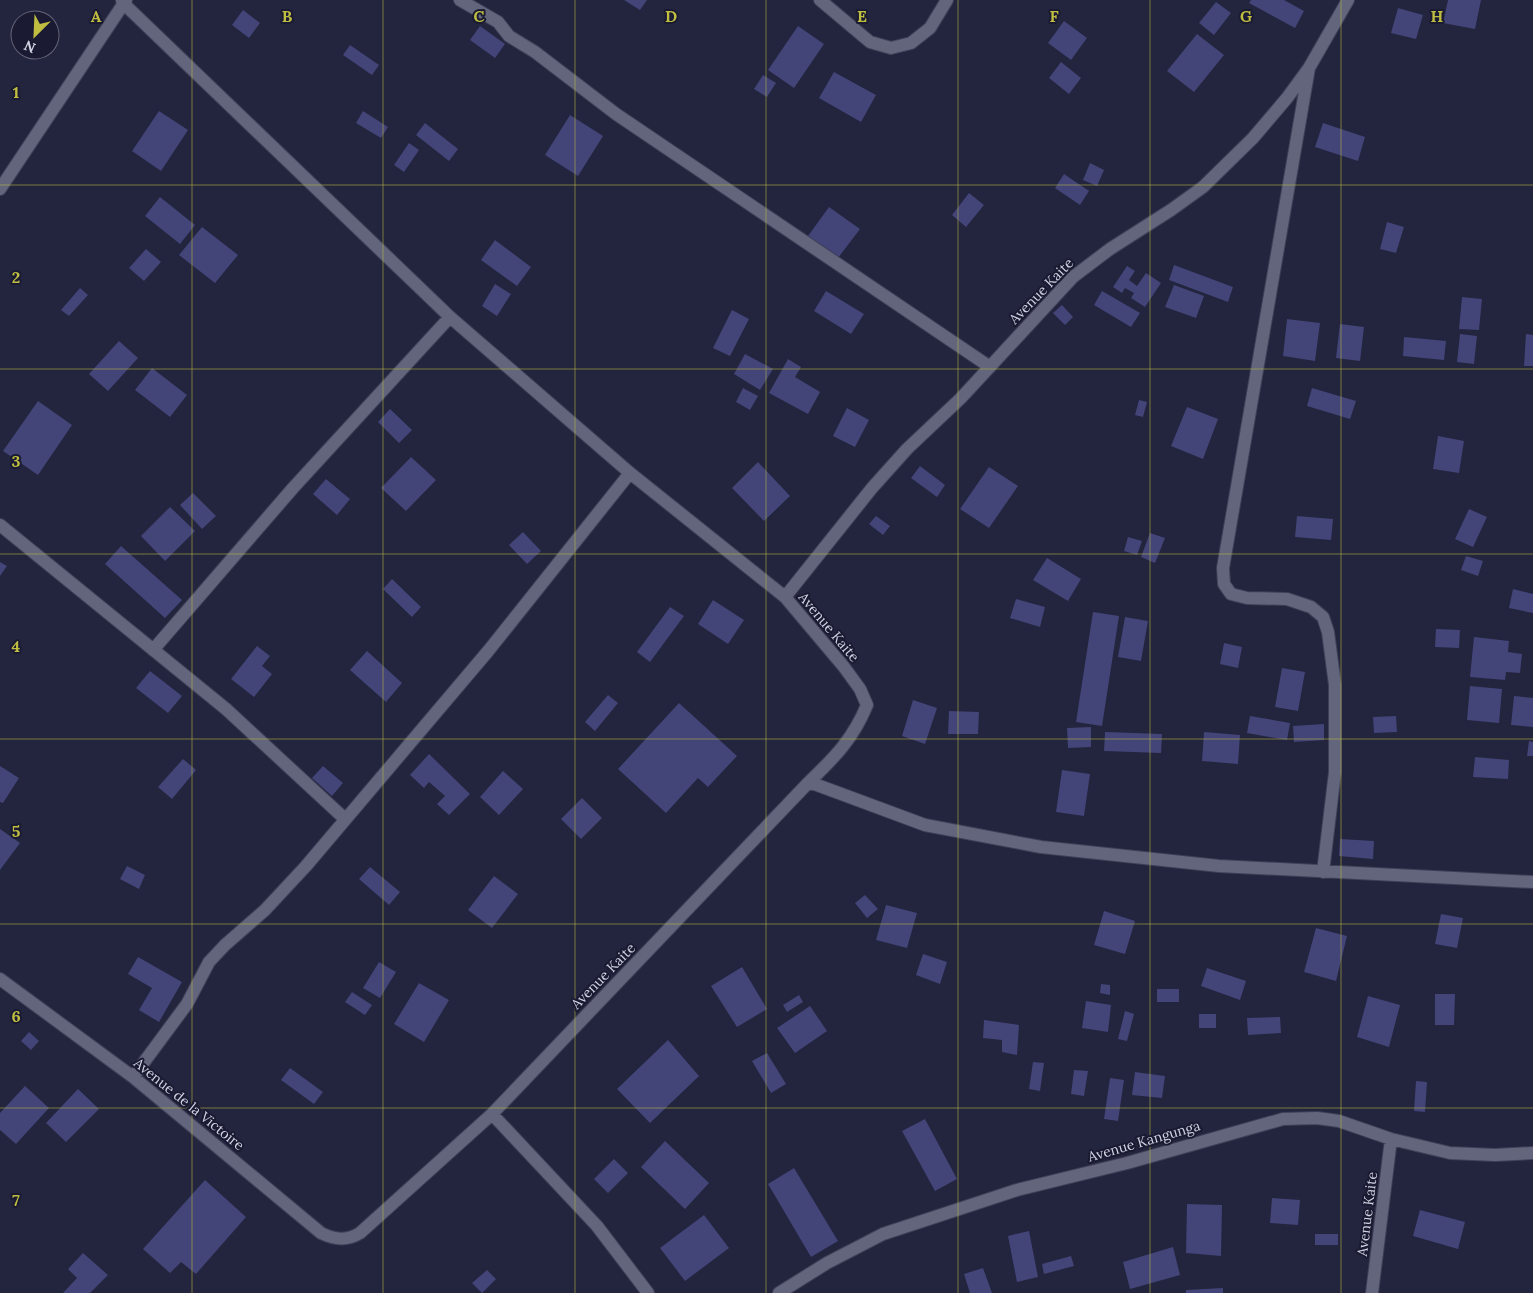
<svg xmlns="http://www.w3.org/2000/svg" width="1533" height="1293" font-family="Lora,serif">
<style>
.building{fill:#434478}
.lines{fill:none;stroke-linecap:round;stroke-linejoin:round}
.minor-casing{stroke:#3f4058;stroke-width:14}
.minor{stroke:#63657d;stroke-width:12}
.grid{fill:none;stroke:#bfbe41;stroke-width:1;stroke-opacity:0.55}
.labels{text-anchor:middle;stroke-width:4;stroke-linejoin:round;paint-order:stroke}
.street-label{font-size:14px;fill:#d2d4e4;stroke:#1a1a32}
.grid-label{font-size:16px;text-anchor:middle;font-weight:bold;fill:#bfbe41;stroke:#1a1a32;stroke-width:4;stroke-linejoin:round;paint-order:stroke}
</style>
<rect width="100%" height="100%" fill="#23243d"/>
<path class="building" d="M624,0H647L640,10Z
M1251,0H1284L1304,11L1295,28L1249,3Z
M1448,0H1481L1475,29L1443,23Z
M1216,2L1231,13L1214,35L1199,23Z
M1398,8L1423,15L1416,39L1391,33Z
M243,10L260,23L249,38L232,25Z
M1064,21L1087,38L1071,60L1048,43Z
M480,26L505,44L495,58L470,40Z
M798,26L824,44L794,88L768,70Z
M1197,34L1224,55L1194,92L1167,71Z
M350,45L379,65L372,75L343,55Z
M1061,62L1081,78L1069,94L1049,78Z
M834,72L876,95L861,122L819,98Z
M763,75L776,83L767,97L754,89Z
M159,111L188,130L161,171L132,151Z
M363,111L388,127L381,138L356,123Z
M570,115L603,136L578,176L545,155Z
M425,123L458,149L449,161L416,135Z
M1323,123L1365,137L1358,161L1315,147Z
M409,143L419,150L404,172L394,165Z
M1090,163L1104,170L1097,186L1083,180Z
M1064,174L1089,191L1080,205L1055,188Z
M969,193L984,205L966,227L952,215Z
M160,197L195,225L180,244L145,216Z
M829,207L860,229L838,258L808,236Z
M1387,222L1404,227L1396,253L1380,249Z
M202,227L238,255L215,283L179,255Z
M495,240L531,267L517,286L481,260Z
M146,249L161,262L144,281L129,268Z
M1174,265L1233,287L1228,302L1169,280Z
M1127,266L1135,271L1129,280L1137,286L1146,273L1161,283L1145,307L1131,298L1134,293L1125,288L1122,293L1113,287Z
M495,284L511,294L497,316L482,306Z
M1174,285L1204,296L1196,318L1165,307Z
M80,288L88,295L69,316L61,310Z
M826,291L864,314L851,334L814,311Z
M1102,291L1140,313L1131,327L1094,305Z
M1462,297L1482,299L1479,330L1459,329Z
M1062,305L1073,317L1065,325L1053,313Z
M732,310L749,319L730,356L713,348Z
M1287,319L1320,323L1315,361L1283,356Z
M1340,324L1364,327L1360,361L1336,358Z
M1460,334L1477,336L1474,364L1457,362Z
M1526,334L1533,335V366H1524Z
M1404,337L1446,341L1444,360L1403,356Z
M119,341L138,358L108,391L89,374Z
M745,354L773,369L760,390L734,374Z
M788,359L801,367L795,377L820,392L808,414L769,393Z
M152,368L187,395L170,417L135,390Z
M743,388L758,396L750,410L736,402Z
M1312,388L1356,401L1350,419L1307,406Z
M1139,400L1147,402L1143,417L1135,415Z
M38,401L72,425L38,475L3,451Z
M1187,407L1218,419L1203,459L1171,446Z
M847,408L869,420L855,447L833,436Z
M390,409L412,430L399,443L378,422Z
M1438,436L1464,441L1459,473L1433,469Z
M411,457L436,480L406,511L381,488Z
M758,462L790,496L764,521L732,488Z
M920,466L945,485L937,497L911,478Z
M989,467L1018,486L989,528L960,509Z
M326,479L350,499L337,515L313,494Z
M193,493L216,516L202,529L180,505Z
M170,507L195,531L165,561L141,536Z
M1469,509L1487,517L1473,547L1455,539Z
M876,516L890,526L883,535L869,524Z
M1297,516L1333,519L1331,540L1295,537Z
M523,532L541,551L527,564L509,545Z
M1150,533L1165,538L1155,563L1141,557Z
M1128,537L1142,541L1137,555L1124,551Z
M121,546L182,600L165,618L105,564Z
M1466,556L1483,561L1478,576L1461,570Z
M1047,558L1081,579L1068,601L1033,580Z
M0,562L7,566L0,576Z
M392,579L421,607L412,617L383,589Z
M1513,589L1533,594V613L1509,608Z
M1016,599L1045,607L1040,627L1010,618Z
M713,600L744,620L728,644L698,624Z
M670,607L684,616L650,662L637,652Z
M1093,612L1119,616L1102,726L1076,722Z
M1125,617L1148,621L1141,661L1118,657Z
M1436,629L1460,630L1459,648L1435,647Z
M1474,637L1509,641L1508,652L1522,654L1520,673L1506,672L1505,680L1470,677Z
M1224,643L1242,647L1238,668L1220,664Z
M257,646L270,656L262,666L272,674L254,697L231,679Z
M367,651L402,683L386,702L350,670Z
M1282,668L1305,672L1298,711L1275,707Z
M150,671L182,696L168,713L136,688Z
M1470,686L1502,689L1499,723L1467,720Z
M608,695L618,703L595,731L585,722Z
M1514,696L1533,698V727L1511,725Z
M913,700L937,708L925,744L902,736Z
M679,703L737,756L708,787L698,778L666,813L618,769Z
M949,711L979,712L978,734H948Z
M1250,716L1290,723L1287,740L1247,733Z
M1396,716L1397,732L1374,733L1373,717Z
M1324,724V740L1294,742L1293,726Z
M1091,727V747L1068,748L1067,728Z
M1105,732L1162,734L1161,753L1104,751Z
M1204,732L1240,735L1238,764L1202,761Z
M1529,741L1533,742V756H1527Z
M429,754L470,794L449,815L437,804L445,796L429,782L424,788L410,775Z
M1475,757L1509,760L1508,779L1473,777Z
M183,759L196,770L172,799L158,787Z
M0,766L19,778L3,803L0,802Z
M323,766L343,783L332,796L312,778Z
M1062,770L1090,774L1084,816L1056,812Z
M503,771L523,789L499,815L480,797Z
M582,798L602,818L581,839L561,819Z
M0,829L20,843L0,870Z
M1340,839L1374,841L1373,859L1339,856Z
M127,866L145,875L139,889L120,879Z
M370,867L400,892L389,905L359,879Z
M494,876L518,894L492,928L468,910Z
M865,895L878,909L867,918L855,903Z
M886,905L917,913L907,948L876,940Z
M1104,911L1135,921L1125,954L1094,945Z
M1441,914L1463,918L1457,948L1435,944Z
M1316,928L1347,936L1336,981L1304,972Z
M923,954L947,962L940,984L916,975Z
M138,957L182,982L159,1022L139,1010L152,988L128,974Z
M379,962L396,972L380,998L363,988Z
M742,967L767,1009L737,1027L711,986Z
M1207,968L1246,981L1240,1000L1201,986Z
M419,983L449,1000L424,1042L394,1024Z
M1101,984L1110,985V995L1100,993Z
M1157,989H1179V1002H1157Z
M352,992L372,1005L365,1015L345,1002Z
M1435,994H1455L1454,1025H1435Z
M799,995L803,1002L787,1012L783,1005Z
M1368,996L1400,1005L1389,1047L1357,1037Z
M1086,1001L1111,1005L1108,1032L1082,1028Z
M810,1006L827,1031L795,1053L777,1028Z
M1125,1011L1134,1014L1127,1041L1118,1039Z
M1199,1014H1216V1028H1199Z
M1280,1017L1281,1033L1248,1035L1247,1018Z
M984,1020L1019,1025L1017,1055L1002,1052V1040L983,1038Z
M29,1032L39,1041L31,1050L21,1041Z
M668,1040L699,1076L650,1123L617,1089Z
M767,1053L786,1084L771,1093L752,1061Z
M1033,1062L1044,1063L1040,1091L1029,1089Z
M290,1068L323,1092L314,1104L281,1080Z
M1074,1070L1088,1071L1084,1096L1071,1094Z
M1135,1072L1165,1076L1162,1098L1132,1095Z
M1110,1078L1124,1080L1118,1121L1104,1119Z
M1416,1081L1427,1082L1425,1112L1414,1111Z
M25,1086L49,1108L16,1144L0,1130V1113Z
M78,1089L99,1109L66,1142L46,1123Z
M925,1119L957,1179L935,1191L902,1131Z
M665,1141L709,1183L685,1209L641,1167Z
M614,1159L628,1173L608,1193L594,1179Z
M794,1168L838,1241L811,1257L768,1184Z
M205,1180L246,1217L196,1274L181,1262L170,1273L143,1249Z
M1272,1198L1300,1200L1298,1225L1270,1223Z
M1187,1204L1222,1205L1221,1256L1186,1253Z
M1420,1210L1465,1222L1458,1249L1413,1236Z
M704,1215L729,1248L685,1281L660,1248Z
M1029,1231L1038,1277L1017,1282L1008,1236Z
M1315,1234H1338V1245H1315Z
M1173,1247L1180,1275L1130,1289L1123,1262Z
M83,1253L108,1275L90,1293H63L77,1278L68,1269Z
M1071,1256L1074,1266L1044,1274L1042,1264Z
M983,1268L992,1293H970L964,1274Z
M487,1270L496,1279L482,1293L472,1283Z
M1223,1288V1293H1186V1290Z"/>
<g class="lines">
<defs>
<path id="minor" d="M460,0L498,22L509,36L535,52L616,114L990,367
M820,0L870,42L891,48L911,43L930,28L947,0
M1309,68L1223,568L1224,584L1231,594L1247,598L1287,599L1311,607L1323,617L1328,632L1335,685V772L1323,872
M0,189L126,0
M0,525L226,709L345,819
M785,597L872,488L907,449L961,398L1073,277L1110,249L1171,210L1203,187L1253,138L1287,98L1309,68L1348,0
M153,650L293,488L450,317
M809,782L925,825L1041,847L1219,866L1533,882
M0,979L133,1077L321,1233C335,1240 347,1241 360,1233L492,1114L809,782C835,757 853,739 867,705L860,689L844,667L785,597L630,473L450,317L123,3L122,0
M133,1077L187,1004L209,962L225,945L265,910L306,866L489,650L630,473
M492,1114L597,1226L648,1293
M779,1293L827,1263L883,1234L1017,1190L1127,1163L1283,1119L1317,1118L1339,1121L1391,1139L1450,1153L1495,1155L1533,1153
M1372,1293L1391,1139"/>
</defs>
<use href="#minor" class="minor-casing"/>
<use href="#minor" class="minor"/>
</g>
<path class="grid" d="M192,0V1293M383,0V1293M575,0V1293M766,0V1293M958,0V1293M1150,0V1293M1341,0V1293M0,185H1533M0,369H1533M0,554H1533M0,739H1533M0,924H1533M0,1108H1533"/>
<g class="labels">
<g class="street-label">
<text transform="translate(1041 291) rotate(-46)" y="5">Avenue Kaite</text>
<text transform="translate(829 627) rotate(50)" y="5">Avenue Kaite</text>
<text transform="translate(603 976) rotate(-46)" y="5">Avenue Kaite</text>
<text transform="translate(189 1104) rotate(39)" y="5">Avenue de la Victoire</text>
<text transform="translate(1144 1141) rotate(-16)" y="5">Avenue Kangunga</text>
<text transform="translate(1367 1214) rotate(-83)" y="5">Avenue Kaite</text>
</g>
</g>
<g class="grid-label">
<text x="96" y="22">A</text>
<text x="287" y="22">B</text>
<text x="479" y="22">C</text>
<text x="671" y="22">D</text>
<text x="862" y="22">E</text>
<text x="1054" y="22">F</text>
<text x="1246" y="22">G</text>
<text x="1437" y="22">H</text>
<text x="16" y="98">1</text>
<text x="16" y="283">2</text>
<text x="16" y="467">3</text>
<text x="16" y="652">4</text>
<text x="16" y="837">5</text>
<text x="16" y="1022">6</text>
<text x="16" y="1206">7</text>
</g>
<g transform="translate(35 35) rotate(204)"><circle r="24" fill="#1a1a32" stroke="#646479"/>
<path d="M0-4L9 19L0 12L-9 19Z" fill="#bfbe41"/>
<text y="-8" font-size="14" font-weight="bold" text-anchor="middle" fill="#d2d4e4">N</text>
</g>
</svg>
